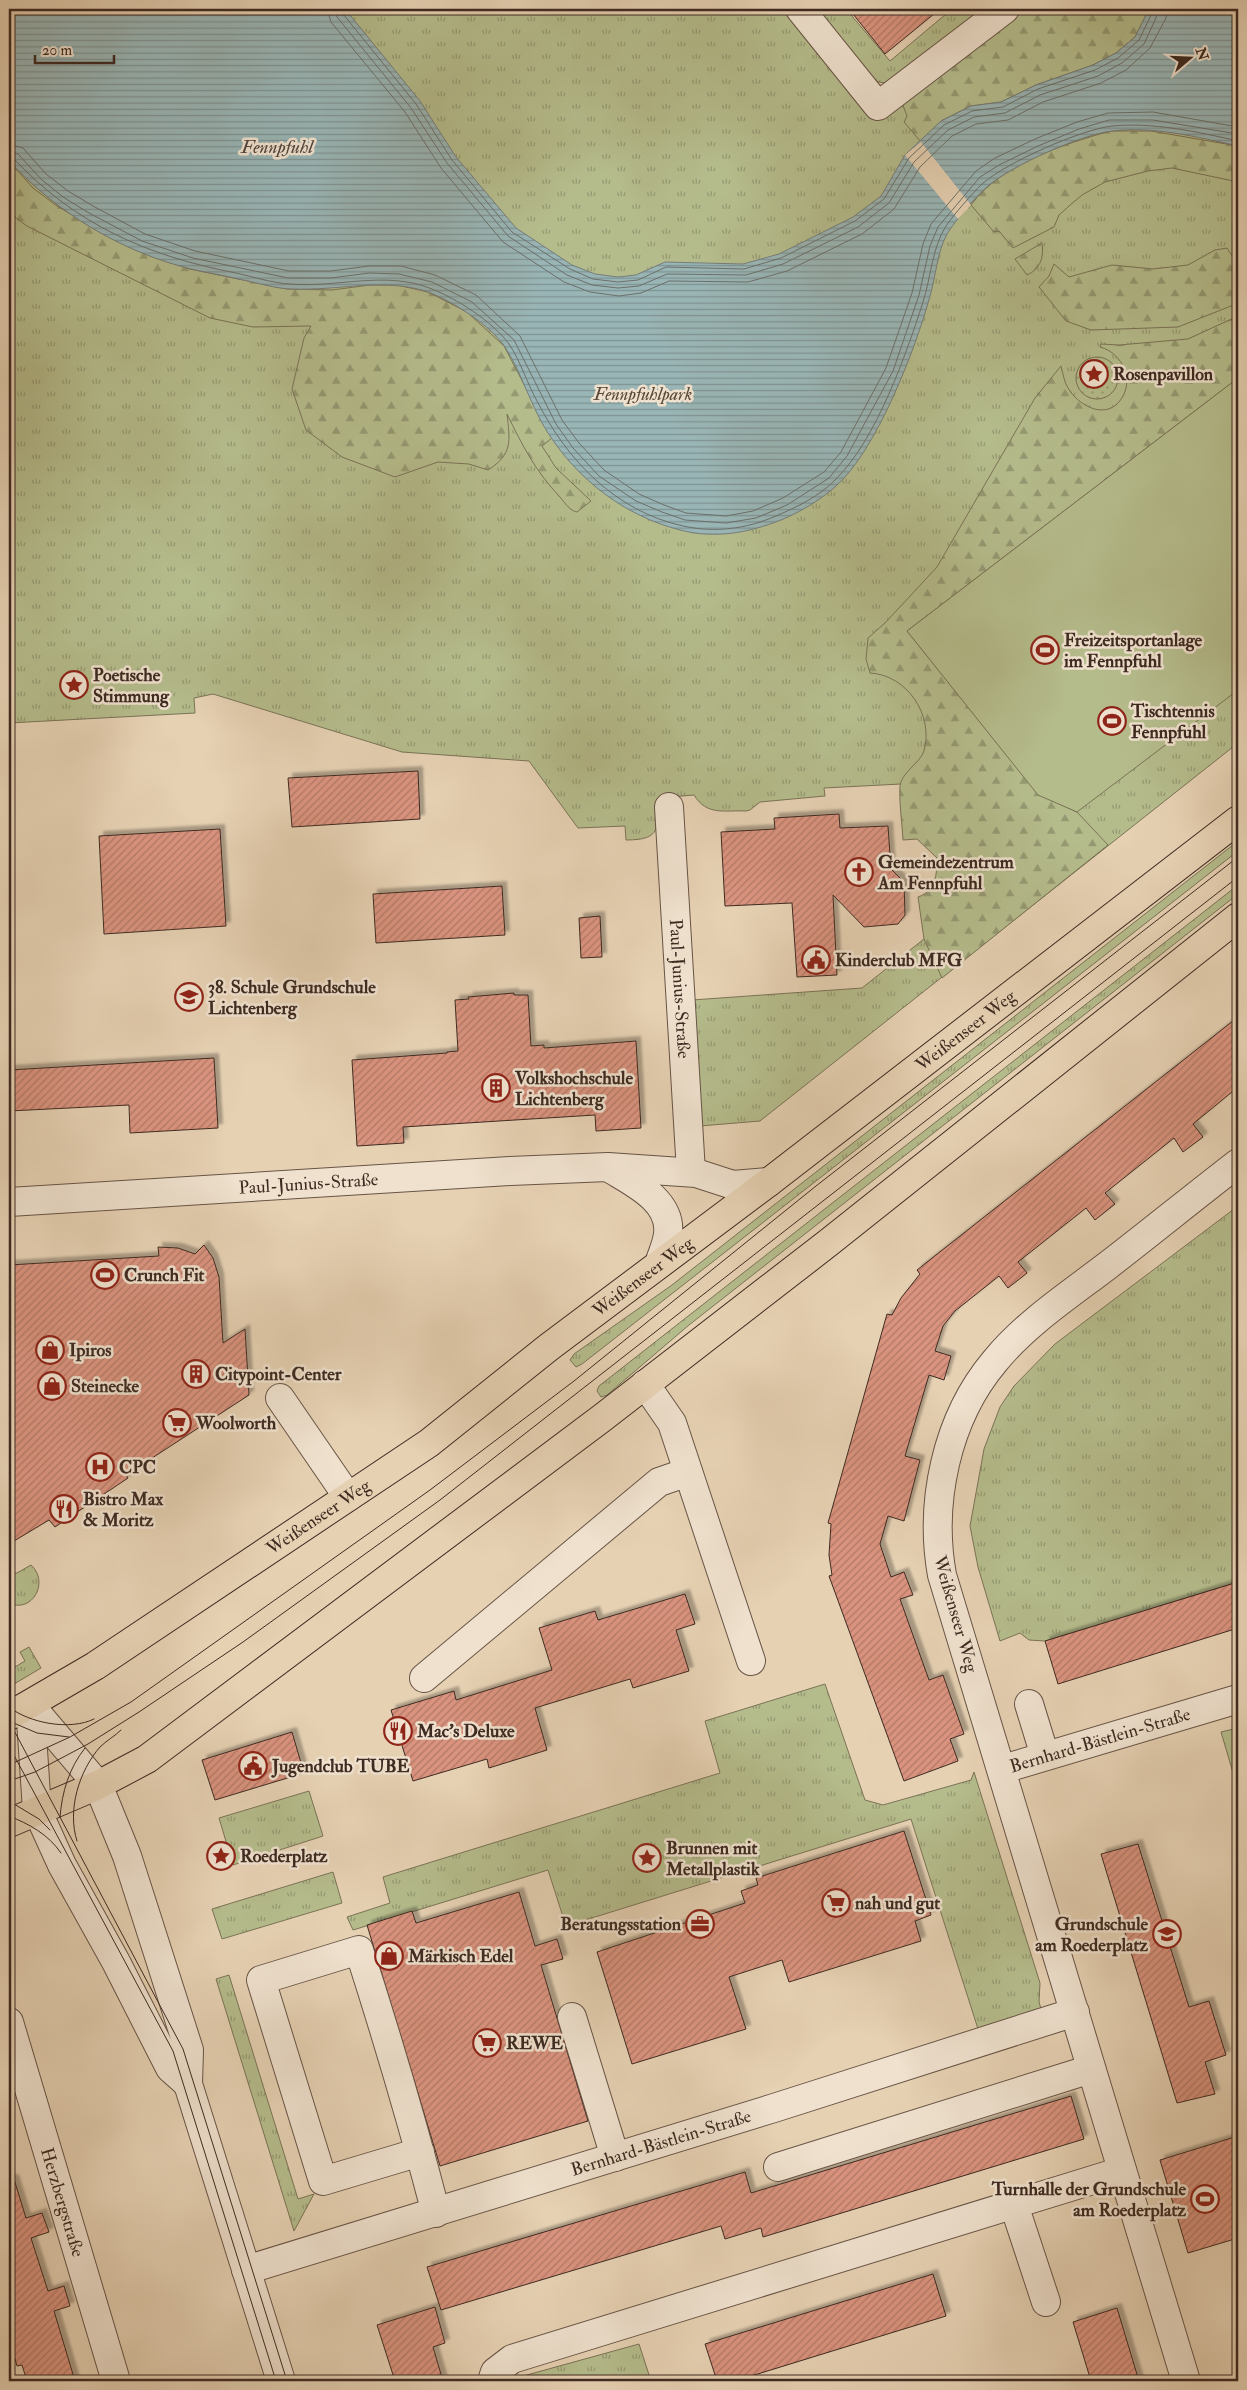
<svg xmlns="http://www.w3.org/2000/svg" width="1247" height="2390" font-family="'IM FELL Double Pica',serif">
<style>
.grass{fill:url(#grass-tufts);stroke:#7a7356}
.forest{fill:url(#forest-firs);stroke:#7a7356}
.garden{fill:url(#garden-dots);stroke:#7a7356}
.pitch{fill:#b5bc8c;stroke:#7a7356}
.water{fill:url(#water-rules);stroke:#757d7a}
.pier{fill:#e6d1b3}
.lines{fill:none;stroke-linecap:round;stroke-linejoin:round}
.shore{stroke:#6c706b;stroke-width:1}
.building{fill:url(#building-hatch);stroke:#3e2a21;filter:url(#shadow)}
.minor-casing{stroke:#685446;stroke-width:30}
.major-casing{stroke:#3e2a21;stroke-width:30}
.minor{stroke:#efe1ce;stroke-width:28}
.major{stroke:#e6d1b3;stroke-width:28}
.tram{stroke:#3e2a21;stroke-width:1}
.labels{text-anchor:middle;stroke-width:5;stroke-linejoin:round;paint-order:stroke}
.poi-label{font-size:18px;font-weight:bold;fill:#3e2a21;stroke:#efe1ce;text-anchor:start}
.park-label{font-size:18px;font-style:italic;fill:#564736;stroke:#efe1ce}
.street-label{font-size:18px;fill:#3e2a21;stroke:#efe1ce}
.water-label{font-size:19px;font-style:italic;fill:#50463f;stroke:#efe1ce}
</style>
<defs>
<pattern id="grass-tufts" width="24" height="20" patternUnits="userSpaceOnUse" patternTransform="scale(1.25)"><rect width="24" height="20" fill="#b5bc8c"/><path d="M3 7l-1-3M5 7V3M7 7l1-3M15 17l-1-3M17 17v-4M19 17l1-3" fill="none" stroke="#959972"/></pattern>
<pattern id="forest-firs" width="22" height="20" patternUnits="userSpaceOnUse" patternTransform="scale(1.25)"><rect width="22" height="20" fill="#b5bc8c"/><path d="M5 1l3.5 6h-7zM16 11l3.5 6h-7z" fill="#959972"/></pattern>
<pattern id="garden-dots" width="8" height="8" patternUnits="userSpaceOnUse" patternTransform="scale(1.25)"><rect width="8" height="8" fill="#b5bc8c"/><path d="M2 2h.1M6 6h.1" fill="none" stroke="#959972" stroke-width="1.8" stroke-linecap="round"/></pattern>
<pattern id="water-rules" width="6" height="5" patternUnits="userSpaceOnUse" patternTransform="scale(1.25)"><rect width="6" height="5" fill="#99b5b5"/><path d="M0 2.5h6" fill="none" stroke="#7e9393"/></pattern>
<pattern id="building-hatch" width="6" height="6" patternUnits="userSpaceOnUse" patternTransform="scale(1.25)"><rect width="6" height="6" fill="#da937e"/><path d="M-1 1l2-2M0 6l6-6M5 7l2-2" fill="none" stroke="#b27867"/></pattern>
<filter id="shadow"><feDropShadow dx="4.5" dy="-4.5" stdDeviation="1" flood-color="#0004"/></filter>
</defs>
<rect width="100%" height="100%" fill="#e6d1b3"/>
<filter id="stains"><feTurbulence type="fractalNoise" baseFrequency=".004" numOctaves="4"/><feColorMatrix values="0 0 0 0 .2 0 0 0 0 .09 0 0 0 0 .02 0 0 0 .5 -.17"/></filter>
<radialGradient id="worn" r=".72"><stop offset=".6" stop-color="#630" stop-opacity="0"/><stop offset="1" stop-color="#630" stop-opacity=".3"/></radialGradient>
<path class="grass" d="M9,9H810L868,81L883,86L994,9H1238V743L760,1121L700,1126L692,1000L862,988L991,886L901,784L824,788L825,796L760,802L750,810L746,811C724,810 707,816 694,795L658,798C657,827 663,840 626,840L625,826L578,828L529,761L402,752L213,694L194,698L195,713L9,723Z
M818,9H846L890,61L952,9H987L893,84L878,82L865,70Z
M1238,841V851L582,1364L576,1367L570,1360L574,1354L672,1285Z
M1238,885V894L689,1325L607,1395L601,1397L597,1391L599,1386Z
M1238,1206V1582L1045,1641L1029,1640L1020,1633L1000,1641L978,1567L970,1526L984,1449L1000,1407L1014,1386L1055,1344Z
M31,1565C50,1582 32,1614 9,1603V1573H17Z
M29,1647L41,1668L9,1687V1656L15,1667L25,1661L20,1652Z
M825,1684L865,1800L883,1805L971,1780L974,1772L1040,1983L1039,2002L1042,2012L979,2032L911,1819L566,1926L548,1870L353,1930L347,1917L390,1903L383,1877L720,1773L705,1721Z
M1238,1728V1775L1234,1776L1221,1732Z
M309,1791L323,1836L233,1865L219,1818Z
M333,1872L342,1903L222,1939L212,1909Z
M229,1975L298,2199L314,2194L294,2231L216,1979Z
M639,2344L651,2381H513L516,2378Z"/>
<path class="forest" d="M1020,9H1149L1135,37L1116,53L1093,65L1036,85L1001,102L971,106L941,121L921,142L904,122L907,116L903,105Z
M1110,131H1151L1238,146V182L1172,168L1148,171L1105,182L1082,195L1069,206L1059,215L1054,227L1013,248L999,231L994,232L971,205C1002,163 1062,145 1110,131Z
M9,161L33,188L57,206L84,222L138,251L190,269L287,289L332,290L370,285H397L428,292L467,312L504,346L552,438L542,446L556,468L591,501L577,512C570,511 565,503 560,497C536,472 522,445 507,414C510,441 513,454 488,470L469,464L438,462L395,477L342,457L306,430L292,389L304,338L311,326L253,327L210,318L27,226L16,218L9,209Z
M1042,243C1044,256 1041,269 1027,275L1015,259Z
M1227,248L1238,265V299L1236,304L1178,327L1091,330L1066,321L1039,287L1049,276L1054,264L1069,277L1112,265L1153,269L1188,265L1215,250Z
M1238,316V378L907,631L1038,794L1077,812L1108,845L942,978L924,939L918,897C936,891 937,874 937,858L917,839L903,840C902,822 899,803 900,786C901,773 920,763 924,751C934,715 907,675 870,673L866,659L868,638L885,623L937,567L1035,398L1061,366C1063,373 1064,382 1068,388C1077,404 1103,420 1119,402C1136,382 1123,353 1100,347L1101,344L1119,345L1188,339Z"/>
<path class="garden" d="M1076 378a21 21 0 1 1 42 0a21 21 0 1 1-42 0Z"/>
<path class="pitch" d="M1238,378V690L1077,812L1038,795L907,631Z"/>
<path class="water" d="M12,9H345L420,101L456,157L516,228L572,265L595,274L618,277L636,275L665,262L743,264L779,254L853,217L881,196L905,155L941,121L971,106L1001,102L1036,85L1093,65L1116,53L1135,37L1149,9H1238V146C1198,137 1153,126 1112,131C1080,135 1013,165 988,186C977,195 954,222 947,234C937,253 936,275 930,296C916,348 876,452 835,487C819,501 800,512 781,520C748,533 715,539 680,530C625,516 578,480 548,433C531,407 521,371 505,347C490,325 452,301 428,292C385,277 338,291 293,289C275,289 256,282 238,279C223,275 207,273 191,269C122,252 57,213 9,161V11Z"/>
<path class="pier" d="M921,142L971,205L958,219L905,155Z"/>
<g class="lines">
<path class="shore" d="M327,9L331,22L405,112L441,168L503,242L564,282L590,292L619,296L641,293L669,281L748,282L787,271L862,234L894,209L920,167L952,136L976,124L1008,120L1043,102L1101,83L1126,70L1150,48L1166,18L1168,9
M335,9L337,17L411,108L447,163L508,236L567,275L592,285L618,288L639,286L667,274L746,275L783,264L858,227L889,203L914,162L948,130L974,117L1005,113L1040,95L1098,76L1122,63L1144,44L1160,9
M341,9L343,14L416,104L452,160L512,232L570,269L593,279L618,282L638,280L666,267L744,269L781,258L855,221L884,199L909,158L944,125L972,111L1003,107L1038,89L1095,70L1118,58L1139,40L1154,9
M9,144L23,148L46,174L68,191L93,206L145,234L195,251L289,271H331L369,266H401L435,275L476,295L520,336L562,420L579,443L604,470L639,494L664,505L686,513L726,516L753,511L783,498L824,472L841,452L886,368L912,293L923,244L931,224L976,171L995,158L1035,139L1077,122L1108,113L1153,112L1238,127
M9,151L18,154L41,179L63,197L89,213L142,241L193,258L288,278H331L369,273L399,274L432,282L472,302L514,340L556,424L573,448L599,476L636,501L662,512L685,520L726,523L756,518L787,505L829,478L847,456L893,371L919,295L930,246L938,227L980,177L999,165L1038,146L1079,129L1109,120H1153L1238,134
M9,158L14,159C76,225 148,256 236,273C254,277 272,283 290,284C338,288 386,270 432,289C457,299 492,321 509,344C520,360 527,383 537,401C567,460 615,511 683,526C715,533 746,529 776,516C797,507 820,496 836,479C876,440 906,355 923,302C931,277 932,248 946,226C955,213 971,195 982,184C1007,162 1080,130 1112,126C1154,122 1198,132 1238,141"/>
</g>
<path class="building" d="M849,9H940L885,54Z
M418,771L420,819L292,827L288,778Z
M839,814L840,828L888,826L891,869L904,882L905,915L898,924L864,927L833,895L837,975L797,977L792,903L725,906L721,832L775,829L774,818Z
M220,829L226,926L104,934L99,836Z
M502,886L505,935L376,943L373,894Z
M600,916L602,957L581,958L579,918Z
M514,993V995H528L531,1046L544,1045V1048L636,1041L641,1128L596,1131L595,1115L403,1127L404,1143L357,1146L352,1060L447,1053V1052L458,1051L455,1000L469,999L468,997Z
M1238,1017V1087L1193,1124L1203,1137L1183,1152L1174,1138L1105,1193L1115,1204L1095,1220L1086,1208L1018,1262L1027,1273L1008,1288L999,1276L955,1311L943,1326L935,1351L951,1356L944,1380L929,1375L905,1456L920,1460L904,1521L888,1516L880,1544L891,1577L904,1572L913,1595L900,1599L929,1680L943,1675L964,1734L950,1739L958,1761L904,1781L829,1576L832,1575L829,1555L831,1524L828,1523L887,1314L892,1315L901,1298L920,1274L917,1270Z
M214,1058L218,1128L130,1133L129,1105L9,1111V1070Z
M204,1245L213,1258L219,1277L223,1343L245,1329L249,1395L126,1475L128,1478L55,1527L49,1520L9,1544V1265L159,1256L158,1247L178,1248L195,1254Z
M1238,1582V1628L1058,1684L1045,1641Z
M685,1594L695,1624L676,1630L689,1671L633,1688L630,1679L535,1708L547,1750L489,1768L487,1759L413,1781L391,1710L454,1691L456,1700L552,1670L539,1628L595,1611L598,1620Z
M292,1732L304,1773L215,1800L202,1760Z
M904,1831L931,1915L915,1921L921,1941L789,1982L782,1960L729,1977L746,2029L632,2064L597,1952L745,1903L741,1891L758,1885L756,1878Z
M1138,1844L1189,2007L1209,2001L1226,2055L1205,2062L1215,2094L1177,2103L1101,1854Z
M519,1892L535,1946L557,1939L563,1959L541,1965L588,2121L440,2166L367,1925L412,1911L416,1923Z
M1071,2096L1084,2139L763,2237L761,2228L725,2239L721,2226L441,2310L427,2267L745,2172L751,2193Z
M1238,2136V2238L1188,2253L1160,2160Z
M9,2179H14L26,2218L42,2213L49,2232L31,2238L48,2291L64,2286L70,2306L54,2311L75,2381H27L22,2365L17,2366L9,2338Z
M933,2274L946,2316L735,2381H717L705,2344Z
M435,2307L445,2343L433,2347L443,2381H395L377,2325Z
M1117,2308L1139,2381H1091L1073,2322Z"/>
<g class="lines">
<defs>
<g id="minor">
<path d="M800,9L878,106L1005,9"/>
<path id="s1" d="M669,807L691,1172"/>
<path d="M611,1169C634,1183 672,1201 668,1234C667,1244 662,1254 659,1264"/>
<path id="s2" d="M9,1202L510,1171L608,1167L696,1173L733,1185L769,1182"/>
<path d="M645,1384L672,1423L751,1661"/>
<path d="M280,1398L348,1497"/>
<path d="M424,1678L659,1482L688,1472"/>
<path d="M1029,1704L1045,1756"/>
<path d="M30,1705L98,1785L127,1856L189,2050L188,2084L281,2381"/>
<path d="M30,1705L37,1810L62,1865L116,1962L170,2068L188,2084"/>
<path id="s3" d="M1003,1769L1238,1699"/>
<path d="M572,2017L615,2157"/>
<path id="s4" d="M9,2022L116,2381"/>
<path d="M420,2152L323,2181L261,1980L359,1950C387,2037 413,2125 436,2213"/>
<path d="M778,2167L1091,2069"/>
<path d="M1014,2205L1046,2302"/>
<path id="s5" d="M246,2270L774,2108L1075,2012"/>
<path d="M492,2381L495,2372L512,2359L1122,2171"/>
<path d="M1186,2381L942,1575C929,1503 946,1419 995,1361C1025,1324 1069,1295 1107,1266C1151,1232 1194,1197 1238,1163"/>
</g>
<g id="major">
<path id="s6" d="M9,1716L95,1666L429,1443L549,1347L769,1182L1238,820"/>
<path d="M9,1823L98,1785L147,1759L602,1418L828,1243L1238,917"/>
</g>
</defs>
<use href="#minor" class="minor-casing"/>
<use href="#major" class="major-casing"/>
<use href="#minor" class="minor"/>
<use href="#major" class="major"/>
<path class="tram" d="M9,1707C29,1723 70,1731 94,1719
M9,1721L183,2049L287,2381
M9,1721L37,1733L69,1737
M9,1746L173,2051L276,2381
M9,1765L70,1737L131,1702L430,1490L574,1381L816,1186L1238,857
M9,1781L35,1772L88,1744L139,1712L243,1642L440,1500L1238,877
M9,1801L39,1819L50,1830
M9,1816C29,1824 48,1834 61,1853
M60,1817C62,1792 69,1768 85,1748
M77,1841C67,1810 79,1771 100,1747C106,1741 115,1736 121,1730"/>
</g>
<defs>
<symbol id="sight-ring" viewBox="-11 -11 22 22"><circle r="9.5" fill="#efe1ce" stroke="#8f2418" stroke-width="1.5"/><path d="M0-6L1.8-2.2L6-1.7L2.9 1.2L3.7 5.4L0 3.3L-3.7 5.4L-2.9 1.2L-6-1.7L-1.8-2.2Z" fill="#8f2418"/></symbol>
<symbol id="stadium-ring" viewBox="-11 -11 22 22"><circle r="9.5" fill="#efe1ce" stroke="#8f2418" stroke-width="1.5"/><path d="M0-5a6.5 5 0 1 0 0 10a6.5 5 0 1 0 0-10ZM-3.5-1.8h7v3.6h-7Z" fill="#8f2418"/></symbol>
<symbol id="church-ring" viewBox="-11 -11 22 22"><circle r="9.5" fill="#efe1ce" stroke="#8f2418" stroke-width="1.5"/><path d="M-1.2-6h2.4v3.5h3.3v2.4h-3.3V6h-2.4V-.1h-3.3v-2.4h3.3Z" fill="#8f2418"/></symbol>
<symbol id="civic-ring" viewBox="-11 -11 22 22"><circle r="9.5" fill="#efe1ce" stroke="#8f2418" stroke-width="1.5"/><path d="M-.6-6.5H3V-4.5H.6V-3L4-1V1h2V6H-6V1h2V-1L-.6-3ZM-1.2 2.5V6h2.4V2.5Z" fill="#8f2418"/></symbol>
<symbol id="school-ring" viewBox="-11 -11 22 22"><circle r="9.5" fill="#efe1ce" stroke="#8f2418" stroke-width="1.5"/><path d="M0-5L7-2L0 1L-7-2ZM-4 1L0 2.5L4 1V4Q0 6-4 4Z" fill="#8f2418"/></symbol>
<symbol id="building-ring" viewBox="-11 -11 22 22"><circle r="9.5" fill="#efe1ce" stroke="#8f2418" stroke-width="1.5"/><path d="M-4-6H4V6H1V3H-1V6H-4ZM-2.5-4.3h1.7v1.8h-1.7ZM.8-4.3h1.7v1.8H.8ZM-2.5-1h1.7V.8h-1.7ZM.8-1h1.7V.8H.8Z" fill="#8f2418"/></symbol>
<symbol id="shop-ring" viewBox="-11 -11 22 22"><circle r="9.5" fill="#efe1ce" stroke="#8f2418" stroke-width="1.5"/><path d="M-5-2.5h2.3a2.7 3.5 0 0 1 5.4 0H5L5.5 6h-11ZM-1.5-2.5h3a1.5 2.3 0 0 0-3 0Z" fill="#8f2418"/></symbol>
<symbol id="supermarket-ring" viewBox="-11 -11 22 22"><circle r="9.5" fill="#efe1ce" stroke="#8f2418" stroke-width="1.5"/><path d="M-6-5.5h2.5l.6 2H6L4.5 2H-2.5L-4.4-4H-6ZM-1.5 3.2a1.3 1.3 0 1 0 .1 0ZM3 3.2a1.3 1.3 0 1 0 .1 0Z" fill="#8f2418"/></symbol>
<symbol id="hospital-ring" viewBox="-11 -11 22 22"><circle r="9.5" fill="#efe1ce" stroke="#8f2418" stroke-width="1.5"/><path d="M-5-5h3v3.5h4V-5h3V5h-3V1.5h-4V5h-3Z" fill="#8f2418"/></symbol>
<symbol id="restaurant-ring" viewBox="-11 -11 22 22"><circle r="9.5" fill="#efe1ce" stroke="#8f2418" stroke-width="1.5"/><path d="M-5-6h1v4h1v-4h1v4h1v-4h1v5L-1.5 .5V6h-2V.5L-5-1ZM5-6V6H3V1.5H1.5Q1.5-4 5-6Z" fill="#8f2418"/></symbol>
<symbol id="office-ring" viewBox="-11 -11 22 22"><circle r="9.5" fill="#efe1ce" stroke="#8f2418" stroke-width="1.5"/><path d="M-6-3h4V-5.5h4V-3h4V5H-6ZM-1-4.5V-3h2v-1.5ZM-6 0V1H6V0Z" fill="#8f2418"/></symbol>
</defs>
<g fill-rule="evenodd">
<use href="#sight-ring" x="1078" y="358" width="32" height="32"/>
<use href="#stadium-ring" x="1029" y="634" width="32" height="32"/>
<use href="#sight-ring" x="58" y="669" width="32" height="32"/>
<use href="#stadium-ring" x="1096" y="705" width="32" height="32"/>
<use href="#church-ring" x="843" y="856" width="32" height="32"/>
<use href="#civic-ring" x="800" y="944" width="32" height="32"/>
<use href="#school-ring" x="173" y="981" width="32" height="32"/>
<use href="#building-ring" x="480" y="1072" width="32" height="32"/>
<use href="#stadium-ring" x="89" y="1259" width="32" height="32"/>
<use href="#shop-ring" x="34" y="1334" width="32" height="32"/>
<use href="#building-ring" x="180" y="1358" width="32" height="32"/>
<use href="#shop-ring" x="36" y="1370" width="32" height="32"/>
<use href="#supermarket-ring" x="161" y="1407" width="32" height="32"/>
<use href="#hospital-ring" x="84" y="1451" width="32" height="32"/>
<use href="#restaurant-ring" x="48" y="1493" width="32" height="32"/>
<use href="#restaurant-ring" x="382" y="1715" width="32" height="32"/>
<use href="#civic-ring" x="237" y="1750" width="32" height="32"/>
<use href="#sight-ring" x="205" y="1840" width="32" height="32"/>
<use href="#sight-ring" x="631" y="1842" width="32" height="32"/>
<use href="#supermarket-ring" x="820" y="1887" width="32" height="32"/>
<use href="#office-ring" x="684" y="1908" width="32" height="32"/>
<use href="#school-ring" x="1151" y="1918" width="32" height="32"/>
<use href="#shop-ring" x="373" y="1940" width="32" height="32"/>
<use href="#supermarket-ring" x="471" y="2027" width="32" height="32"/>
<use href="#stadium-ring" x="1189" y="2183" width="32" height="32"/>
</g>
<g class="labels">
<g class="poi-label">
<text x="1113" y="380">Rosenpavillon</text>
<text x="1064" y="646">Freizeitsportanlage<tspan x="1064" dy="21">im Fennpfuhl</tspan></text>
<text x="93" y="681">Poetische<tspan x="93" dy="21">Stimmung</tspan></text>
<text x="1131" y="717">Tischtennis<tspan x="1131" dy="21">Fennpfuhl</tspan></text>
<text x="878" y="868">Gemeindezentrum<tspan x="878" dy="21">Am Fennpfuhl</tspan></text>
<text x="835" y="966">Kinderclub MFG</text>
<text x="208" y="993">38. Schule Grundschule<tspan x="208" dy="21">Lichtenberg</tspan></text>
<text x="515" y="1084">Volkshochschule<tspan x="515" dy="21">Lichtenberg</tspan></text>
<text x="124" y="1281">Crunch Fit</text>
<text x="69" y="1356">Ipiros</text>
<text x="215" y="1380">Citypoint-Center</text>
<text x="71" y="1392">Steinecke</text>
<text x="196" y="1429">Woolworth</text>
<text x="119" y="1473">CPC</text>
<text x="83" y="1505">Bistro Max<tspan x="83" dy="21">&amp; Moritz</tspan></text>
<text x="417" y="1737">Mac's Deluxe</text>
<text x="272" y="1772">Jugendclub TUBE</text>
<text x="666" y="1854">Brunnen mit<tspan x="666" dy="21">Metallplastik</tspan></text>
<text x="240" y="1862">Roederplatz</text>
<text x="855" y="1909">nah und gut</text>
<text x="681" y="1930" text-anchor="end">Beratungsstation</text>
<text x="1148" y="1930" text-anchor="end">Grundschule<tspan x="1148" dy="21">am Roederplatz</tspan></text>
<text x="408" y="1962">Märkisch Edel</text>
<text x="506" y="2049">REWE</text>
<text x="1186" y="2195" text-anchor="end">Turnhalle der Grundschule<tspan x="1186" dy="21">am Roederplatz</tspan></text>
</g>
<g class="park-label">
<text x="643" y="400">Fennpfuhlpark</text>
</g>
<g class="street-label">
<text dy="6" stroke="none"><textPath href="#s1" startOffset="182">Paul-Junius-Straße</textPath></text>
<text dy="6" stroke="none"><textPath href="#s6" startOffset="1178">Weißenseer Weg</textPath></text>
<text dy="6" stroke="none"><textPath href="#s2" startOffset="300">Paul-Junius-Straße</textPath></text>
<text dy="6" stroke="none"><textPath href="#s6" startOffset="772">Weißenseer Weg</textPath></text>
<text dy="6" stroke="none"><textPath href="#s6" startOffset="368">Weißenseer Weg</textPath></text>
<text transform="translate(956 1614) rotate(74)" y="6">Weißenseer Weg</text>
<text dy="6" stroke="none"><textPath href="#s3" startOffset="101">Bernhard-Bästlein-Straße</textPath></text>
<text dy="6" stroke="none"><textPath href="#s5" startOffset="434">Bernhard-Bästlein-Straße</textPath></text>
<text dy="6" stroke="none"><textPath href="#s4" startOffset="188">Herzbergstraße</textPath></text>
</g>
<g class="water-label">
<text x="277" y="153">Fennpfuhl</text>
</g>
</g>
<rect width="1247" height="2390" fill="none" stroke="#e6d1b3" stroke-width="30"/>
<rect x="10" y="10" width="1227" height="2370" fill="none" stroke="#3e2a21" stroke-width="2.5"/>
<rect x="15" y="15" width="1217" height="2360" fill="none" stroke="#3e2a21"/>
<g transform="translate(1190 58) rotate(71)" stroke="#efe1ce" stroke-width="4" paint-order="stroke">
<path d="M0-4L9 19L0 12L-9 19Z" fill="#3e2a21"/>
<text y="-8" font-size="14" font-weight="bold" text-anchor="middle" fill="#3e2a21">N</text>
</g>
<path d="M35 55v8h79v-8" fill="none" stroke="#3e2a21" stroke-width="2.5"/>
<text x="42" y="55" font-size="15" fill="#3e2a21" stroke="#efe1ce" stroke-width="4" paint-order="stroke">20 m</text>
<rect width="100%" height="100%" filter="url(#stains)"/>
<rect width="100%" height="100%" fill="url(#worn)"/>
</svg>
